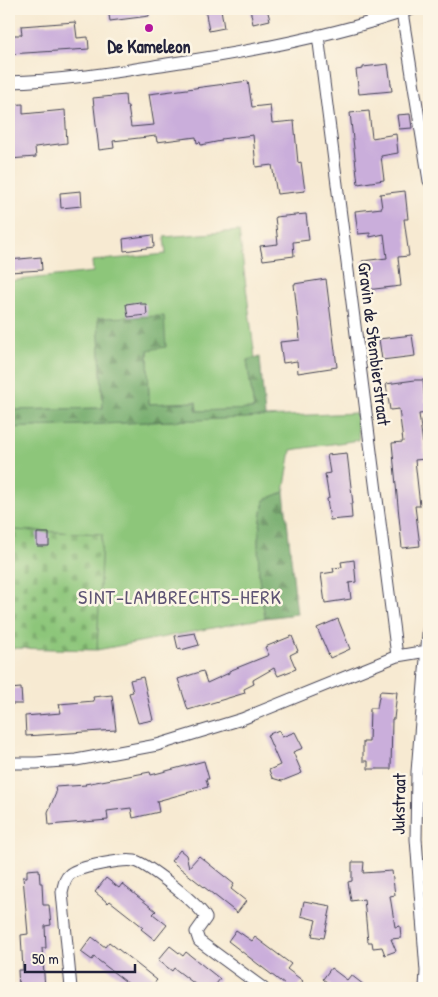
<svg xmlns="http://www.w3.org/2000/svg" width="438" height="997" font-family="'Patrick Hand',sans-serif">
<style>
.grass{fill:#8dc67a;stroke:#58745a}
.forest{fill:url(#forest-firs);stroke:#4a6652}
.cemetery{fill:url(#cemetery-stones);stroke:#58745a}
.building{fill:#caaedb}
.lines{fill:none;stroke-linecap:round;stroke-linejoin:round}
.street-casing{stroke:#424052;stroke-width:13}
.street{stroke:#fff;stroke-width:11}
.poi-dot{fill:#b5179e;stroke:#fcf5e5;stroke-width:2}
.labels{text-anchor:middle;stroke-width:5;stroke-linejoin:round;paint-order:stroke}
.poi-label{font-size:18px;font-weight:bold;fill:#22223b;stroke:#fcf5e5}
.street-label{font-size:18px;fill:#22223b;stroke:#fcf5e5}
.quarter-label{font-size:20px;letter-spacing:1px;fill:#5d5373;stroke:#fcf5e5}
</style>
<defs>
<pattern id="forest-firs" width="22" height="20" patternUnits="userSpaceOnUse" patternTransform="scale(1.25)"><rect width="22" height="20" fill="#72ab6a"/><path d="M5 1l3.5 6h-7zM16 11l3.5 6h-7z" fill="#5d8b58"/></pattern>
<pattern id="cemetery-stones" width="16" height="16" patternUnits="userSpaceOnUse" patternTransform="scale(1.25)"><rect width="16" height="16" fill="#8dc67a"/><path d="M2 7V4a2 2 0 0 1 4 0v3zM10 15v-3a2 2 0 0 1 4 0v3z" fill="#79aa6a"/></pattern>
</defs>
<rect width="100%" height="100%" fill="#fcf5e5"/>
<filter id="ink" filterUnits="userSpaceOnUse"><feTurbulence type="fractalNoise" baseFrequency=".02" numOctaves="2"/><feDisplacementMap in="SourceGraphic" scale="10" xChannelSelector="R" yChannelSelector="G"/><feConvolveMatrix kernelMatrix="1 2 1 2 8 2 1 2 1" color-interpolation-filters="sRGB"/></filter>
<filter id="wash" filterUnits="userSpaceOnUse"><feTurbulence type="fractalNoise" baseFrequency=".0096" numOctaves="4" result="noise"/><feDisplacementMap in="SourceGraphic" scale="20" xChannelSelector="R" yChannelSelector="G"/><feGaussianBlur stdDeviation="1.12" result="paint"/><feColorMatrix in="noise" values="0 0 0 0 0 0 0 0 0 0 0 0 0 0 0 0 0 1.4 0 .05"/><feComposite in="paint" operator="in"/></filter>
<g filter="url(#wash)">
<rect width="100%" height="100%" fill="#f7ead2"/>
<path class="grass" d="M239,231L255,358L247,360L254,409L197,411L196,402L149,404L148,349L98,318L103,408L9,410V281L93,272L92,261L166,254L164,237Z
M356,413L359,440L291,450L284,492L264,500L258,540L259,578L265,618L97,650L102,534L11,530L9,428Z"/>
<path class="forest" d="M164,316L166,347L148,350L149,404L196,402L197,411L254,409L247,360L260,357L265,417L9,428V410L103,408L98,318Z
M284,492L297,614L265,618L259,578L258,540L264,500Z"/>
<path class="cemetery" d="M9,450L11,530L102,534L97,650L9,648Z"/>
<g id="blocks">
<path class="building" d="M108,9H149V16L110,21Z
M205,9H221L224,28L209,31Z
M250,9H267L270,20L253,24Z
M75,22L77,38L88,37L89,49L9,54V35H22L21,26Z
M388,64L392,91L359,94L356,70L363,69V67Z
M248,81L252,107L270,105L272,123L294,121L298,163L301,162L305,191L277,194L272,165L256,167L253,135L221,139V141L201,145L200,142L197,143L196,137L157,142L156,136L113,141L114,148L99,150L93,98L125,95L126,106H128L131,127L154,125L149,94Z
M23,104V114L65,110L67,143L35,147L36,157L9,159V105Z
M369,111L372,138L396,134L398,153L381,156L384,180L358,184L350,113Z
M410,114L412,128L399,129L397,115Z
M81,191L82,206L61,208L60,193Z
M405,191L408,219H404L409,256L398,257L401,286L366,290L362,261L387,258L384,234L370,237V233L358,234L355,211L382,208L380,194Z
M306,214L309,240L293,242L294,256L263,260L260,246L278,244L275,217Z
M153,235L154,247L124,251L123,239Z
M41,257L42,270L9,272V260Z
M326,279L337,367L298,373L297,361L283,363L280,342L300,340L294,284Z
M140,302V304H146L147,315L128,317L126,304Z
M412,335L415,356L382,360L379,339Z
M415,380H423L425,402L429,401V413L419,414L425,459L415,460L420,506H415L420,546L402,548L392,443L403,442L399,409L390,410L386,384Z
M347,453L353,504H351L352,518L330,520L327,499L329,498L325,474L330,473L327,455Z
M37,533H49V546H37Z
M354,560L356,582L349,583L351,599L325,603L321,574L334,572L333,568L342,567L341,562Z
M338,619L350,649L330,658L317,628Z
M195,633L199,645L181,650V648L178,649L175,636Z
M292,636L298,651L290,655L296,669L278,676L274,668L253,680L254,684L244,689L245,693L188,710L178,679L203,671L207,683L229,673V671L269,655L265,647Z
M143,677L153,720L138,723L129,693L133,692L130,680Z
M21,688L22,704H9V689Z
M380,691L397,692L394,719H392L391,769H368V761H363V742H369L370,708H377Z
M112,695L116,730L26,736L25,716L61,713L59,704L94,701L93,697Z
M279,730L282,737L295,732L303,748L293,752L302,773L282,781L272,778L269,770L280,765L267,735Z
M204,761L209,779H206L208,787L157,801L159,812L133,818L131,808L107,811L108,820L49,825L48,812L56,793L55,787L86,785L85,784L150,772L151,775Z
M180,850L186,855L189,867L199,856L234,884L231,889L246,901L237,913L171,861Z
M352,862H364L363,873L392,871L395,895L390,896L395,927L400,926L401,938L391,939L396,951L385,955L382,947L373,948L372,942H368L364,899L351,901L348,882L352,881Z
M39,869L40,883H42L43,905H49L51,925L45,926L46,948H42L45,988H19L18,970H23L21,935L28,934L23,877H27V870Z
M106,878L119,888L122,884L156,911L153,914L167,925L155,940L141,929L143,927L110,901L108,903L95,892Z
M304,901L331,906L324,938L312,936L316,920L301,916Z
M236,930L252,941L255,937L291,964L287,969L303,981L297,988H289L228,941Z
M92,937L105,947L109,942L157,980L150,988H134L94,957L92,960L81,952Z
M170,946L183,956L186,952L220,979L213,988H200L174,968L172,971L158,960Z
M331,968L347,980L351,975L368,988H334L323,979Z"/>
</g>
</g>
<g filter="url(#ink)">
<use href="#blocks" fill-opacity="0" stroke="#424052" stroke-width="1"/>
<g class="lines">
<defs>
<path id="street" d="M402,12L429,181
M318,35L397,656
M9,82C62,81 115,72 167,64C250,52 333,36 412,9
M9,763H36L76,760L157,745L242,719L397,656L427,651
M71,988L62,892C64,885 64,879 70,874C79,867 127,857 138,862C153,869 199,904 206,918L196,932L199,941L263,988
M425,988L426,971L416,839L417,772L429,621"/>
</defs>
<use href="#street" class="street-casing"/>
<use href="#street" class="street"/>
</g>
</g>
<circle class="poi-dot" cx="149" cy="28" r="5"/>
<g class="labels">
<g class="poi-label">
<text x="149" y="53">De Kameleon</text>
</g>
<g class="street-label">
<text transform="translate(374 344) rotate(83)" y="6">Gravin de Stembierstraat</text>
<text transform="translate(399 804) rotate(-89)" y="6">Jukstraat</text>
</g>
<g class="quarter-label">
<text x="180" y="604">SINT-LAMBRECHTS-HERK</text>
</g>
</g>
<rect width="438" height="997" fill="none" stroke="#fcf5e5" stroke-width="30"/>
<path d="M25 964v8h110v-8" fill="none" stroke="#22223b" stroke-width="2.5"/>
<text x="32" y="964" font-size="15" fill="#22223b" stroke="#fcf5e5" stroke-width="4" paint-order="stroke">50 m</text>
</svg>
